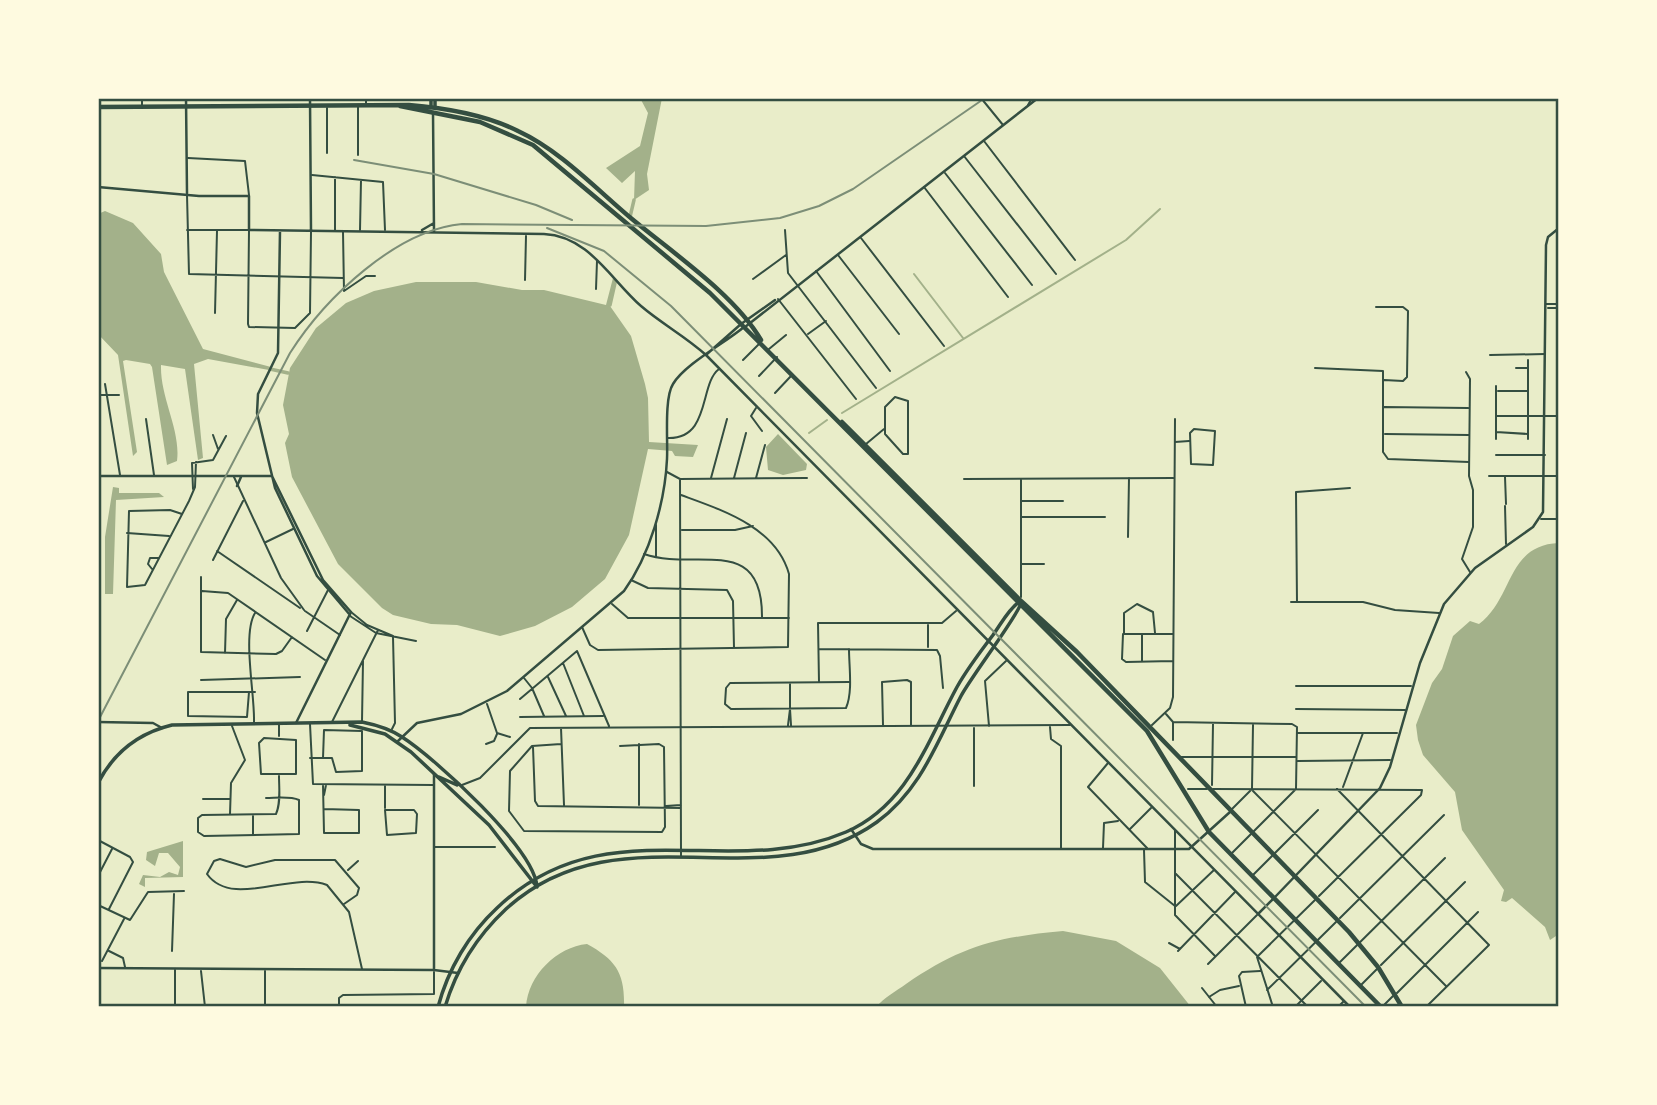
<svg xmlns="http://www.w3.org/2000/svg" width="1657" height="1105" font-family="'Times New Roman',serif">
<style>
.water{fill:#a3b18a}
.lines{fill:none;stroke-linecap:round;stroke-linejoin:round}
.stream{stroke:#a3b18a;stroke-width:2}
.canal{stroke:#a3b18a;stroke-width:3.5}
.minor{stroke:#344e41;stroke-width:2}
.tertiary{stroke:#344e41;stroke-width:2.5}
.secondary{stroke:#344e41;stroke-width:2.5}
.primary{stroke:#344e41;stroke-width:3.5}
.trunk{stroke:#344e41;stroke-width:4.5}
.rail{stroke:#7c8e77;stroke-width:2}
.neatline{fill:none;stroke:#344e41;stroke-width:2.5}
</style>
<rect width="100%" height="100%" fill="#e9edc9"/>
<path class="water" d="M640,98H662L647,174L649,190L634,200L635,171L622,183L606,168L640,146L648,113Z
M105,211L133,223L161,254L164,272L203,349L271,367L269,370L208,359L194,364L203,458L198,460L185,369L161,365C160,398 181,430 177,461L167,465L152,367L150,364L126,360L123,361L137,452L133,456L118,355L98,334V214Z
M613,278L616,281L610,306L631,336L645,384L648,398L649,442L698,445L693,457L675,456L672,451L648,449L629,535L605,579L572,607L535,626L500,636L457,625L431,624L393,615L382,608L338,564L292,477L285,443L289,434L283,405L290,368L316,328L346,303L374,291L416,282H476L522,290H544L606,305Z
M778,434L807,464L806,470L783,475L768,470L766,447Z
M113,487L119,488V493H159L164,497L116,500L113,594H105V537Z
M1559,543V938L1556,936L1550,940L1545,927L1512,898L1506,902L1501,901L1504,890L1462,830L1455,792L1423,755L1418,740L1416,725L1432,683L1442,669L1453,636L1470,621L1479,624C1514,598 1506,545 1559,543Z
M183,841V877L145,878V887L139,884L143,875L160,877L169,872L178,875L180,867L168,853H159L155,866L146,860L147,852Z
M1063,931L1116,941L1160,968L1191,1007H876C884,998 896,991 906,984C961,946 997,937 1063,931Z
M587,944C616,960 625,973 624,1007H526C528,975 557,947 587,944Z"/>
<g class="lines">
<path class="stream" d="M914,274L963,338
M842,413L1126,240L1160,209
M809,433L827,420"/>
<path class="canal" d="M630,217L634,200
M610,305L615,283
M270,369L288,373"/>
<path class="minor" d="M142,98V106
M981,98L1003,125
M366,105V98
M1028,105L1032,98
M327,108V153
M984,141L1075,260
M358,155V107
M964,156L1056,274
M188,158L245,161L249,195
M945,173L1032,285
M312,175L383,182L385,230
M924,187L1008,297
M187,195L189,274L343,278
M187,230H249L248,324L249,327L295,328L310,313L311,232
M360,230L361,180
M785,230L788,273L876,388
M335,231V177
M343,232L344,291L366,276H375
M861,238L944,346
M838,255L899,334
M816,271L890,371
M753,279L786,255
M525,280L526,236
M596,289L597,261
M778,299L856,399
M1546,304H1559
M1376,307H1403L1408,311L1407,377L1403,381L1384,380
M1548,308H1559
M215,313L217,231
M808,334L826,321
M769,349L786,335
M1490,355L1545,354
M743,360L759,344
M1315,368L1383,371V452L1388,459L1469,462
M1516,368H1528
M1466,372L1470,379L1469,476L1473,490V527L1462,559L1470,572
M759,376L777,357
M105,384L120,475
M1498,391H1527
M775,393L791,376
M98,395H119
M895,397L908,401V454H903L885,434V407Z
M1384,407L1468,408
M756,408L751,416L762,431
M1496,416H1559
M146,419L154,475
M1194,429L1215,431L1213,465L1191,464L1190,433Z
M1496,432L1528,434
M1385,434L1469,435
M213,435L218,449
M668,438C711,439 699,384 719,369
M1496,439V386
M1528,439V360
M1175,442L1189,441
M866,444L884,429
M1496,455H1545
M667,472L680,479L807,478
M1489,476H1559
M234,477L281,578L304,610
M1505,477L1506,504
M711,478L727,419
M734,478L746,433
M756,478L765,445
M680,479L681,856
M964,479L1173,478
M193,489L192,463L213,460L226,436
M1022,501H1063
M1505,506L1506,544
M182,514L170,510L129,511L127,587L145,585L189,501L195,487L196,462
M1022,517H1105
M1541,519H1559
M656,525V557
M682,530H735L753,526
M127,533L169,536
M1128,537L1129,478
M266,542L293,529
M217,551L300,608
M644,554C696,572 763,532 762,618
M213,560L243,501
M1022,564H1044
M152,569L148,564L150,558H158
M201,577V652L276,654L282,651L292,637
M631,580L648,588L727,590L733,601L734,648
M202,591L228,593L325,660
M1021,597V480
M1291,602H1363L1395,610L1439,613
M1297,602L1296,492L1350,488
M612,604L628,618H789
M305,611L340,635
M351,612L367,625L393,636
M350,616L376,633L416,641
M582,627L590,645L598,650L788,647L789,574C776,527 722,510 681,495
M307,631L328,590
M1124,633V613L1137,604L1153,612L1155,633
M1173,634H1123L1122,659L1126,662L1173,661
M1142,635V661
M928,647V625
M819,649L937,650L940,656L943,688
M849,649C849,667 853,692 846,708L731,709L725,704L726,688L730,683L849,682
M225,653L226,619L237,600
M563,663L584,716
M548,677L566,716
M524,678L532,688L544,716
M201,680L300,677
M819,682L818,623H942L956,611
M1296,686H1411
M249,692L247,717L188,716V692H255
M520,699L577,651L609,726
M487,704L497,733L510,737
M790,708V683
M1296,709L1405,710
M1166,714L1173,722V740
M520,717L603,716
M362,721L363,661
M254,722C255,695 242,634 255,613
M332,722L378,630
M1173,722L1292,724L1297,727L1296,789L1231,854
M279,724V736
M310,724L313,784L433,785
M788,725L790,709L791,725
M883,725L882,682L907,680L911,682V725
M1152,725L1170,708L1173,697L1175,419
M989,726L985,681L1006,661
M1050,727L1051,739L1061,746V848
M561,728L564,805
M974,728V786
M392,729L395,723L393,637
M1298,733H1397
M264,738L296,740V774H261L259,743Z
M486,744L494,741L497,734
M561,744L532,746L510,771L509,811L524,831L662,832L665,827L664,747L659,744L620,746
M639,744V805
M533,747L535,801L538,806L681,808
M1181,757H1296
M310,758H332L336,772L362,771V731L324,730L323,758
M1298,761L1390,760
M1108,763L1088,787L1147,848
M323,785L324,833H359V810L324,809
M462,785L480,778L530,728L1070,725
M1212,785L1213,724
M385,786V808
M1343,787L1363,733
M1188,789H1207
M1213,789L1422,790L1421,795L1319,896
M1337,789L1489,945L1426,1007
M1253,791L1446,986
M324,795L326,785
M266,798C276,798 290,796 299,800V834L204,836L198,832V818L202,815L276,814C281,803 279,788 279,776
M203,799H230
M666,806L681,805
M1232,809L1252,789L1253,725
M385,810H414L417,814L416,833L387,835Z
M230,814L231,783L245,760L232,726
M1130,829L1151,808
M1175,830V915L1215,956
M253,835V816
M98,840L130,857L133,862L109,909
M434,847H495
M1103,848L1104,823L1118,821
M1144,850L1145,882L1175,906
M348,870L358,861
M1175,873L1308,1007
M98,876L112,849
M1252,876L1318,810
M344,904L357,895L359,888L335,860H275L246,867L220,859L214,861L207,874C232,909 291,871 327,885L349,912L362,969
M98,905L130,920L148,892L184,891
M1176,906L1214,870
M1340,918L1444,815
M1169,943L1180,949
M109,951L123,958L125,967
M172,951L174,894
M1178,951L1235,892
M1258,956L1315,900
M1257,957L1273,1007
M102,961L124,919
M1339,963L1445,858
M1208,964L1257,915
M1381,965L1465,882
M201,971L205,1007
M265,971V1007
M1361,985L1377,969
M1202,988L1217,1007
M1267,990L1336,922
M1397,993L1478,912
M1209,997L1220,990L1239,986
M175,1007V970
M339,1007V998L343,995L434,994V972
M1246,1007L1239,976L1242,972L1260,971
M1295,1007L1321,981
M1338,1007L1344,1001
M1382,1007L1393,996"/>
<path class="tertiary" d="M186,98L187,193
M310,98L311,231
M433,112L434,231
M98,187L199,196H249V230L544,234C589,236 611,280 641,306C662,324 685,336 706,355L1350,1007
M422,230L434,223
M280,231L278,353L258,394L257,413L275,488L317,576L350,615
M707,354L741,324
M98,476H272
M272,476L323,580L351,612L296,723
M237,486L241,477
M98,722L153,723L162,728
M398,741L417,723L461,714L507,691L624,591C650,555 665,502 667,459C668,441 664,398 673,384C685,364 725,343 744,327
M434,774V970
M851,829L861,844L873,849H1189L1230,812
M1258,914L1273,899
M98,968L434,970L458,973"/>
<path class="secondary" d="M741,324L775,300
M745,327L1038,98
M1275,897L1380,788L1390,767L1420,663L1444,604L1475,568L1533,527L1543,512L1546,245L1548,237L1559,228"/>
<path class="primary" d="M431,98V107
M435,107V98
M350,725L385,734L411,752L489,825L537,887
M439,777L457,785
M98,783C114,752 139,733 172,725L362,722C377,725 390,729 402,737C435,758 535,849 537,887
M438,1007C448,969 469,934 497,908C605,805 729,882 846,832C908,805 927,742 957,687C967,669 980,652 993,635C1001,624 1008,610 1019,602
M445,1007C456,970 477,936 506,909C619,806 764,903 877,822C921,790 937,742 961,696C971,677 1019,614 1021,603"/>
<path class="trunk" d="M400,106L480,122L533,145L710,293L1147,731L1209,832L1381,1007
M98,107L409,105C446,108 484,114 518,131C561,151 596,189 632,219C673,253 735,295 761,340
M842,422L1021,601L1077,652L1349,932L1378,967L1402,1007"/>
<path class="rail" d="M354,160L434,174L536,205L572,220
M547,228L604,251L671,306L1366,1007
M98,721L290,353C325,298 396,230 462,224L706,226L780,218L819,206L853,189L985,98"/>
</g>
<rect width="1657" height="1105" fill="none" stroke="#fefae0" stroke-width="200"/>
<rect x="100" y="100" width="1457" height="905" class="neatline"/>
</svg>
